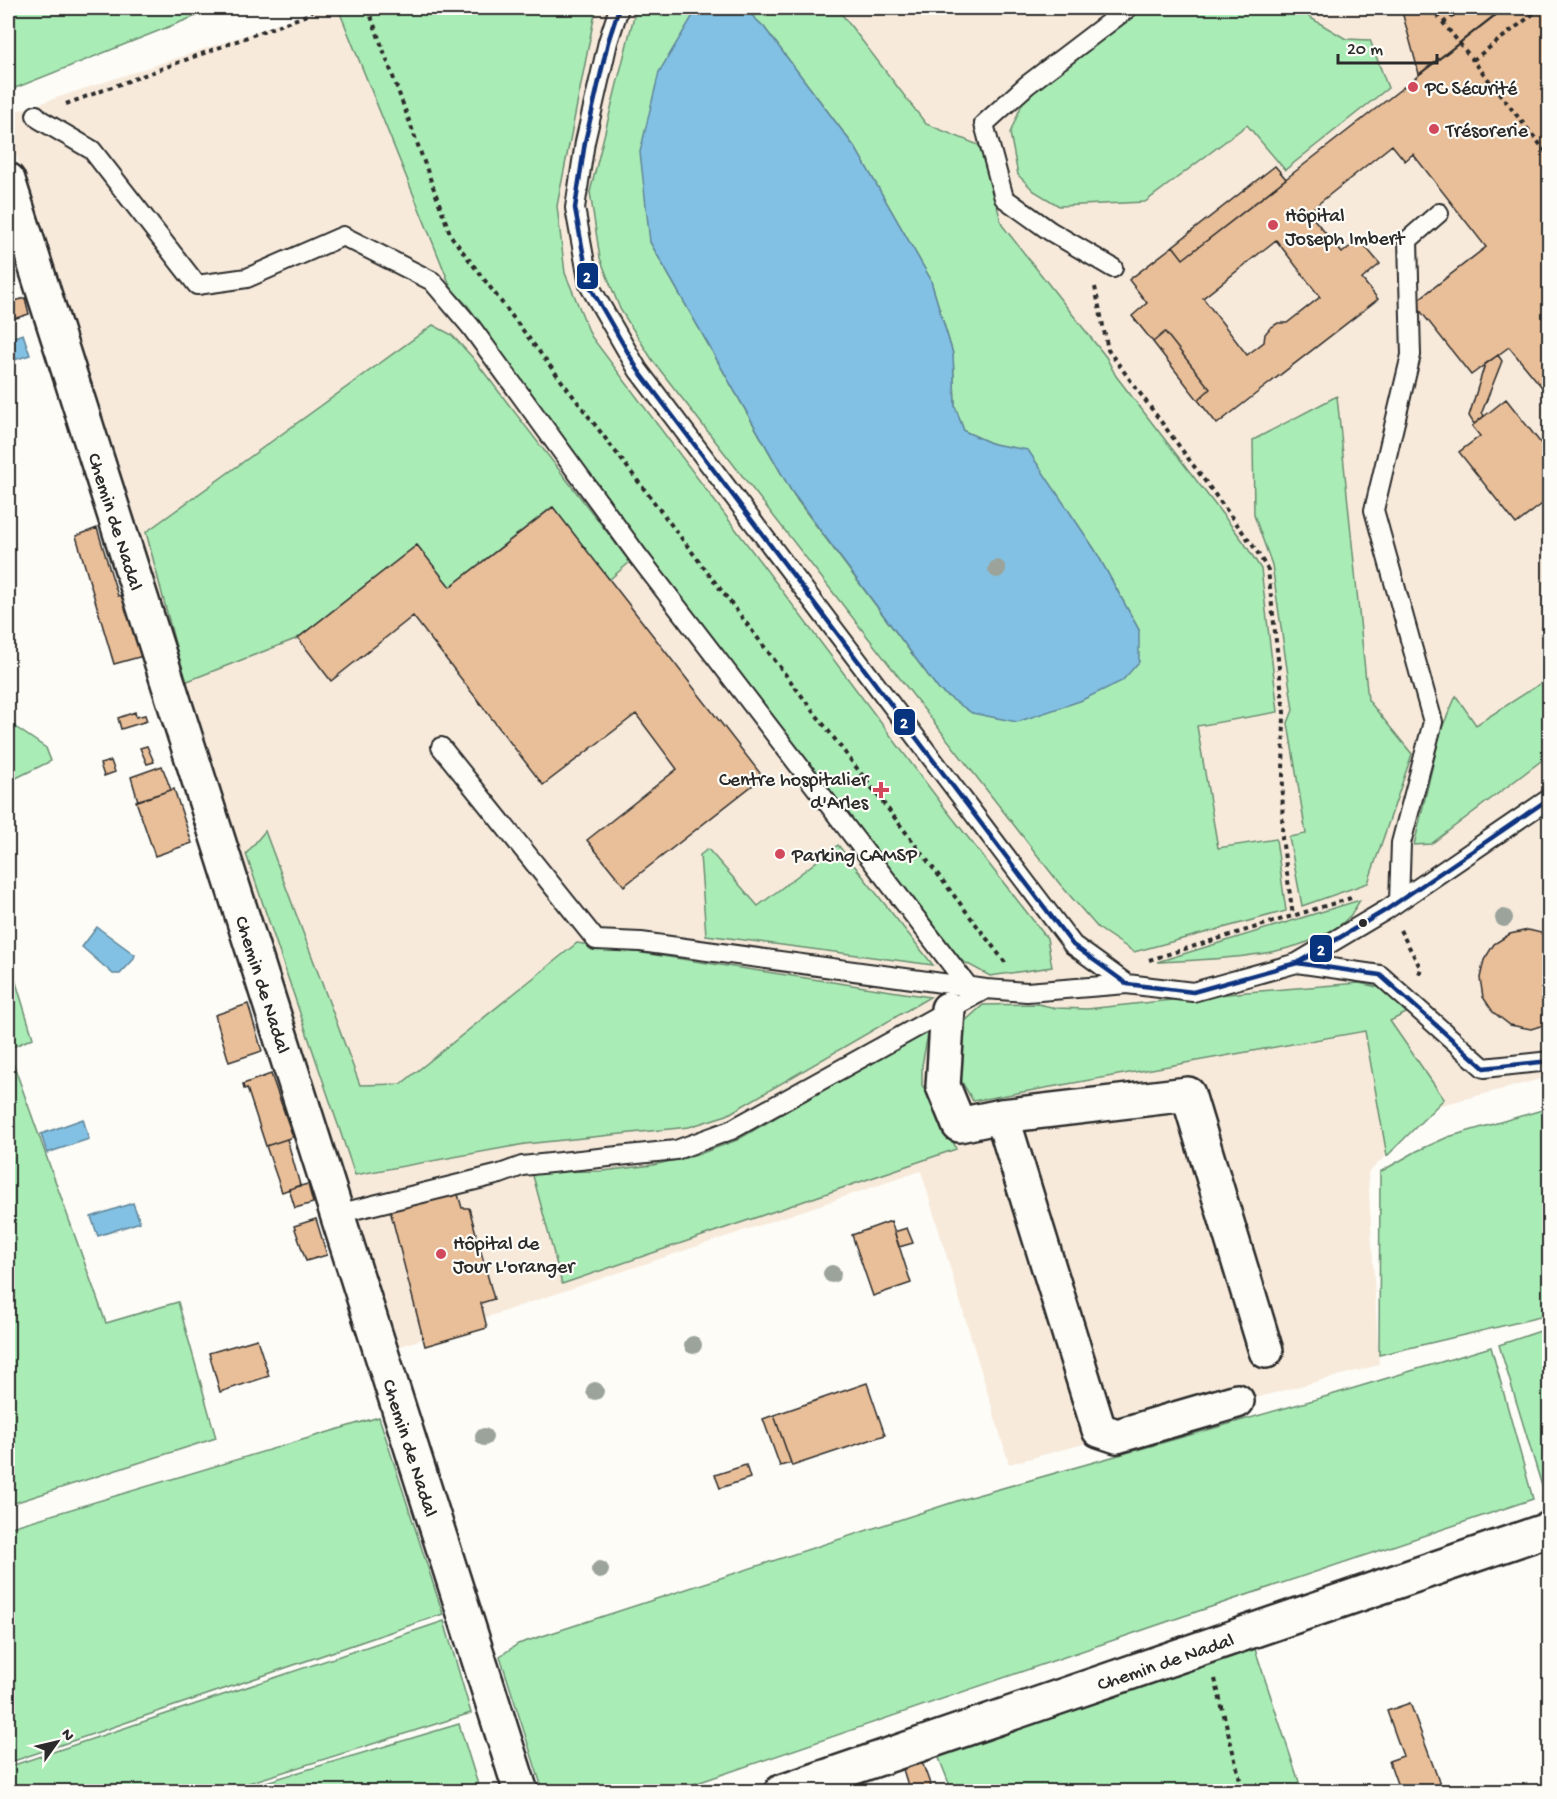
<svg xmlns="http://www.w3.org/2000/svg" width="1557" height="1799" font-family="'Gochi Hand',sans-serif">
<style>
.built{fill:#f7eadb}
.green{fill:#aaecb6;stroke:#6a8c70;stroke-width:1.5}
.water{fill:#82c1e3;stroke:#5f8599;stroke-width:1.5}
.building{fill:#e9bf99;stroke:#2b2b2b;stroke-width:1.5;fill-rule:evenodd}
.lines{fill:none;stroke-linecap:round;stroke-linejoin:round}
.lane-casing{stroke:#2b2b2b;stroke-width:22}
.street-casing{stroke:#2b2b2b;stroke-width:38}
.path{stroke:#2b2b2b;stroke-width:4;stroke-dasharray:4.5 4.5;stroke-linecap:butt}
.lane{stroke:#fdfcf7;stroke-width:18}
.street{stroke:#fdfcf7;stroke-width:33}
.bus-1-casing{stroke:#fdfcf7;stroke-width:9}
.bus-1{stroke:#07337f;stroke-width:4.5}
.tree{fill:#9ba39a}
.poi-dot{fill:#d1495b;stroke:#fdfcf7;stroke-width:2}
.bus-dot{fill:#2b2b2b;stroke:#fdfcf7;stroke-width:2}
.labels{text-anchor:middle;stroke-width:4.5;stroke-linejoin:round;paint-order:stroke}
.poi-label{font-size:20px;fill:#2b2b2b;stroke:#fdfcf7;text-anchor:start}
.street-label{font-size:20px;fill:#2b2b2b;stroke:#fdfcf7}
.line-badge{stroke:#fdfcf7;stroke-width:2}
.badge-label{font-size:16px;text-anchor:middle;font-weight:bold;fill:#fff}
</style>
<rect width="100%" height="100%" fill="#fdfcf7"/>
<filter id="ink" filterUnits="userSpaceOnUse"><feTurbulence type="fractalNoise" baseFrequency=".0167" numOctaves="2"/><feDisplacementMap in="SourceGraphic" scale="12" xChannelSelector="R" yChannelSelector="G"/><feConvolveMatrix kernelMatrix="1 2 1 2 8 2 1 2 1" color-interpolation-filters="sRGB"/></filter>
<g filter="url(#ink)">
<path class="built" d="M327,8H1549V1077L1438,1106L1368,1173L1379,1365L1009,1464L921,1171L392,1349L119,503L8,127V114Z"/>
<path class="green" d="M8,8H216L8,91Z
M338,8H598L594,18L557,206L565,273L591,336L944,807L1047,938L1052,967L990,976L962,961L626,526L468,306L452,290Z
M636,8H703L695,12L650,242L794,496L939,690L972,713L1139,630L1095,550L1028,451L993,444L964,431L955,406L953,354L930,278L856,149L764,27L744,8H837L926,124L981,146L1002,225L1106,357L1116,376L1243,541L1261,569L1278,712L1197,726L1218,848L1276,839L1286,911L1134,952L1098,928L1059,883L653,361L620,309L600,258L590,192Z
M1141,8H1303L1309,17L1346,39L1370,40L1388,88L1285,170L1247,125L1145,202L1059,206L1034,191L1018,175L1010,133L1024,99Z
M433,325L452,335L473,358L630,562L609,580L552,507L450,587L417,545L298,638L185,682L146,532Z
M1337,396L1368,700L1412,754L1368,883L1302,906L1289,837L1306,834L1288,723L1293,710L1272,565L1254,515L1253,440Z
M1549,678V755L1431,844L1414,845L1441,730L1456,696L1476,725Z
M8,722L46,748L51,761L8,782Z
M265,831L360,1085L401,1084L577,943L930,997L727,1115L689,1127L525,1144L355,1175L246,854Z
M838,845L933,965L706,935L700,855L708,849L758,906Z
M1360,900C1357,905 1354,911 1350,916C1310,959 1212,959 1157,962Z
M8,956L33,1038L8,1049L106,1323L178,1302L216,1438L8,1505Z
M1359,983L1382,988L1408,1012L1390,1021L1444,1099L1387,1156L1365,1031L973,1101L956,1072V1049L964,1022L983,1005L1038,1004L1056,1008L1087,1009L1247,992Z
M929,1029L922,1065V1085L948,1127L956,1149L562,1284L532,1172L603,1171L653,1165L694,1156L737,1140Z
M1549,1108V1315L1379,1355L1380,1172L1417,1151L1448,1137Z
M1549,1328V1484L1542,1486L1499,1345Z
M1491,1347L1533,1499L1181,1617L674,1791L546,1792L541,1785L500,1656L518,1644L960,1500L1331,1395Z
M379,1417L443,1614L8,1763V1528Z
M444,1621L471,1713L223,1791H8V1767Z
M1252,1640L1302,1791H952L937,1753Z
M459,1724L480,1791H236Z"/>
<path class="water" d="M703,8H744L764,27L856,149L930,278L953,354L955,406L964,431L993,444L1028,450L1095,550L1139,630V662L1122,681L1080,701L1017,722L972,713L939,690L792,492L650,242L640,152L659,72L695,12Z
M23,334L30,355L8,362V339Z
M97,927L135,955L133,960L120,974H113L82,947Z
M83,1119L89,1139L47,1153L41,1134Z
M133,1203L140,1222L98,1236L91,1217Z"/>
<path class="building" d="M1401,8H1489L1497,13L1419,74Z
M1505,8H1550V397L1509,347L1471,375L1414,303L1486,247L1413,154L1405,161L1392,145L1308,212L1342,253L1359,239L1380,264L1362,279L1378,299L1217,424L1198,400L1210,389L1165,332L1153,342L1132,316L1147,303L1129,280L1173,246L1183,259ZM1276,240L1320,297L1287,323H1278L1270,328L1265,334L1264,342L1247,355L1203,298Z
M1275,166L1286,179L1183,259L1173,246Z
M25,298L29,314L13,319L8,303Z
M1165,332L1210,389L1198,400L1153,342Z
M1498,355L1502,361L1482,412L1484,416L1474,424L1469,416L1485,364Z
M1506,399L1550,455V498L1516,524L1459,452L1480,436L1472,426Z
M553,507L763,777L624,886L587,840L677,769L636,714L543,785L413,616L331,681L298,638L417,545L450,587Z
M97,528L118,596L125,595L143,656L114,664L76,536Z
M135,712L136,717L145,715L147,721L121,729L118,718Z
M147,746L154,762L147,764L140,748Z
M111,761L115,772L104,776L100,764Z
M162,766L171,790L138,801L131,777Z
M174,789L192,843L155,856L136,801Z
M1528,930L1550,935V1023L1531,1029L1510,1025L1493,1012L1483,997L1480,978L1484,960L1494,944L1510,934Z
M248,1004L262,1051L229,1062L215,1015Z
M271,1074L293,1137L266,1146L247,1088L244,1089L243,1084Z
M287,1139L300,1185L282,1192L266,1146Z
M308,1184L313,1203L295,1208L289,1189Z
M457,1191L462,1208H469L494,1299L481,1303L487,1328L425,1346L390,1210Z
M316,1219L327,1255L306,1261L294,1226Z
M891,1221L911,1283L873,1296L852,1235Z
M907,1228L913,1243L899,1247L894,1232Z
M257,1339L269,1376L220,1392L209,1353Z
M867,1383L885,1435L792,1466L774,1415Z
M774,1415L791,1463L780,1466L763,1419Z
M746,1465L750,1478L720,1488L715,1475Z
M1410,1703L1437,1776L1442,1792H1400L1389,1761L1403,1756L1387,1711Z
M921,1759L933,1792H910L902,1766Z"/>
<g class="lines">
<defs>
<path id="lane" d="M619,8L608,42L585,142L575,208L589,285L638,370L1073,945L1127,984L1193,992L1297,963L1386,910L1550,798
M36,115L39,119L92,150L197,285L247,278L343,236L432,281L471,327L638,556L968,986
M1113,268L1050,231L1004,198L984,124L1027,85L1128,8
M441,747L596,940L641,942L986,989L1027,992L1127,984
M1399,901L1401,843L1433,722L1374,510L1411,355L1408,240L1439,213
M1297,963L1380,975L1484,1068L1550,1061
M337,1214L500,1174L522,1166L676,1150L731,1130L986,989"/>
<g id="street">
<path id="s1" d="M8,180L521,1792"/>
<path d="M948,1009L943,1086L959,1125L1002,1116L1099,1430L1117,1436L1237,1401"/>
<path d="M1002,1116L1188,1094L1266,1351"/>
<path id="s2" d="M781,1792L1550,1529"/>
</g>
</defs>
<use href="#lane" class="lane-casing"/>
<use href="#street" class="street-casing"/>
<path class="path" d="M368,8L451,236L1007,965
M1435,8L1433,10L1550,157
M1443,23L1463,8
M1473,60L1541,8
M66,104L307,15L316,8
M1544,150L1550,145
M1095,287L1108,350L1256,550L1268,570L1284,712L1282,838L1293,916
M1400,930L1421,969L1419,974
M1149,960L1351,898
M1215,1679L1243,1792"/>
<use href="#lane" class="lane"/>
<use href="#street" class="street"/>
<defs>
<path id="bus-1" d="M619,8L608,42L585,142L575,208L589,285L638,370L1073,945L1127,984L1193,992L1297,963L1386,910L1550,798
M1277,968L1297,963L1380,975L1484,1068L1550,1061"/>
</defs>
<use href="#bus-1" class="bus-1-casing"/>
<use href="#bus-1" class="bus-1"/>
</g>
<g class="tree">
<circle cx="997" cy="569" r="9"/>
<circle cx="1504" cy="918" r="9"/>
<circle cx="832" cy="1274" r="9"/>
<circle cx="693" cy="1345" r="9"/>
<circle cx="595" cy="1391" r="9"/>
<circle cx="484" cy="1437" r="9"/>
<circle cx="600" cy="1570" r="9"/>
</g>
</g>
<g class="poi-dot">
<circle cx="1413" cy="87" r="6"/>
<circle cx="1434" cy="129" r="6"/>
<circle cx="1273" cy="225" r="6"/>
<path d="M878 781h6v6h6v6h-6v6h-6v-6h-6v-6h6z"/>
<circle cx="780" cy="854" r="6"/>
<circle cx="441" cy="1254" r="6"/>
</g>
<circle class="bus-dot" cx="1363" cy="923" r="5"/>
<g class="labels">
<g class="poi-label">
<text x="1425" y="94">PC Sécurité</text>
<text x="1446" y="136">Trésorerie</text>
<text x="1285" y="221">Hôpital<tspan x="1285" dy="23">Joseph Imbert</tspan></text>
<text x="868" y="785" text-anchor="end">Centre hospitalier<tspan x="868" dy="23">d'Arles</tspan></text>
<text x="792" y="861">Parking CAMSP</text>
<text x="453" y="1249">Hôpital de<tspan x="453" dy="23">Jour L'oranger</tspan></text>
</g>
<g class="street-label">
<text dy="7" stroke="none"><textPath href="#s1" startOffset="358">Chemin de Nadal</textPath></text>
<text dy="7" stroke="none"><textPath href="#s1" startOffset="844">Chemin de Nadal</textPath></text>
<text dy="7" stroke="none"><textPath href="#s1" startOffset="1330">Chemin de Nadal</textPath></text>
<text dy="7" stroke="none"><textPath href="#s2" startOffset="406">Chemin de Nadal</textPath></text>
</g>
</g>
<g class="line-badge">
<rect x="576" y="262" width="23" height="28" rx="6" fill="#07337f"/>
<rect x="893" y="708" width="23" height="28" rx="6" fill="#07337f"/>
<rect x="1309" y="934" width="24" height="29" rx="6" fill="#07337f"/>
</g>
<g class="badge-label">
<text x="587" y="282">2</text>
<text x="904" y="728">2</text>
<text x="1321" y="955">2</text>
</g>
<rect width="1557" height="1799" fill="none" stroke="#fdfcf7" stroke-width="30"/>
<rect x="15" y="15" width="1527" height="1769" fill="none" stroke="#2b2b2b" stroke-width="2" filter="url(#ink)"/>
<g transform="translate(57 1742) rotate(56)" stroke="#fdfcf7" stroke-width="4.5" paint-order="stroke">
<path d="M0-4.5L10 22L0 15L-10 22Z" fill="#2b2b2b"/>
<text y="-9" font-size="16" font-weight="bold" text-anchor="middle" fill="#2b2b2b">N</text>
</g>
<path d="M1338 54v9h99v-9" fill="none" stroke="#2b2b2b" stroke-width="3"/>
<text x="1347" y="54" font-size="18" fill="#2b2b2b" stroke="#fdfcf7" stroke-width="4.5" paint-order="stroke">20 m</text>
</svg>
